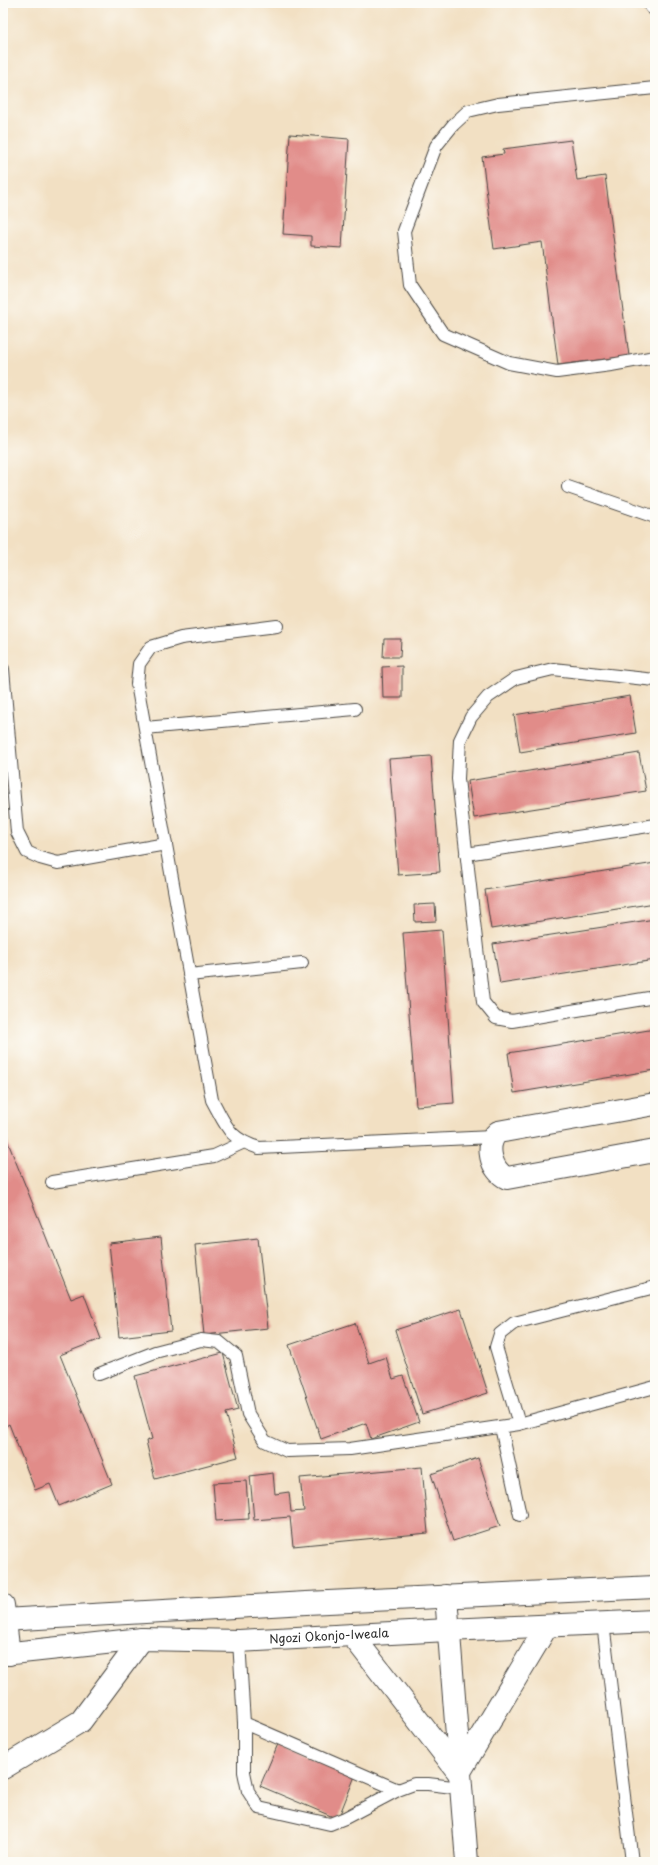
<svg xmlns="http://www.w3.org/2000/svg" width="658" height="1865" font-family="'Playpen Sans',sans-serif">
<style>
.building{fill:#e18c89}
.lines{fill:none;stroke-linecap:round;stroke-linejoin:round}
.lane-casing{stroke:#494642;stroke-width:14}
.street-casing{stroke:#494642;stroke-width:24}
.secondary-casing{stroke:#494642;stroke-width:24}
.lane{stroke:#fff;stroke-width:12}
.street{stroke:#fff;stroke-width:22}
.secondary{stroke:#fff;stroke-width:22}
.labels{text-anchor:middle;stroke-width:3.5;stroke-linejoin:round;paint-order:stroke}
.street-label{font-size:12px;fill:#2b2b2b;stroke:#fdfcf7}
</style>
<rect width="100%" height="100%" fill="#fdfcf7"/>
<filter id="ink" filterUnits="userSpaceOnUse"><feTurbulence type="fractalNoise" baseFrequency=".025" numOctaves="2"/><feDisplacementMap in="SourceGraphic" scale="8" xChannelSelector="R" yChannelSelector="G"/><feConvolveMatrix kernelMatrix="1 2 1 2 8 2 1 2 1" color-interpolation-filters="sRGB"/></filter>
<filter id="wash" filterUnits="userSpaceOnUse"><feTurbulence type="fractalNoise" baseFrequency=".012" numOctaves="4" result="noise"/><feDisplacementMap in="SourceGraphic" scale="16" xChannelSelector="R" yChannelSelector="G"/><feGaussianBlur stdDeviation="0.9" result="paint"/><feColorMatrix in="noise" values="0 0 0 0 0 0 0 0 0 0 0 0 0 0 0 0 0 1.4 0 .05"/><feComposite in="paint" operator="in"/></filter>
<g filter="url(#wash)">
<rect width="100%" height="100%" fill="#f2e0c3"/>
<g id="blocks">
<path class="building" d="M290,134L349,139L342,248L311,246V236L283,234Z
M571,140L577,180L605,176L629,356L558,365L542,242L494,249L482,157L504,154L503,149Z
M384,639H401L400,657H383Z
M402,666V698H383L382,667Z
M630,696L636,733L520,752L514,715Z
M639,753L646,791L474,818L468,781Z
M431,756L440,872L398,875L389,759Z
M655,863V903L491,929L485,890Z
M435,904L436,921L415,922L414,905Z
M655,919V960L500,984L493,944Z
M442,930L454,1103L416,1106L403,933Z
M655,1029V1070L514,1093L508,1053Z
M3,1130L71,1299L84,1294L101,1339L60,1355L112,1484L59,1506L50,1484L35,1490L9,1424L6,1426L3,1418Z
M161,1237L171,1331L119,1337L109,1243Z
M258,1238L268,1328L204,1335L195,1245Z
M461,1309L488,1393L422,1414L395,1330Z
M355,1323L369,1363L386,1357L393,1379L403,1376L419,1422L371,1439L366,1423L321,1439L289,1345Z
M223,1353L238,1410L226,1413L238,1457L155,1479L146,1441L152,1439L135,1376Z
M478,1458L500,1526L453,1541L431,1474Z
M422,1467L428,1533L293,1546L290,1517L254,1520L250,1476L273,1473L275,1494L289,1492L291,1512L304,1511L300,1478Z
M246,1481L249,1519L216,1521L213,1483Z
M278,1744L355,1776L338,1819L260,1786Z"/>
</g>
</g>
<g filter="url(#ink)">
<use href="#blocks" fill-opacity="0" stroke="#494642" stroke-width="1"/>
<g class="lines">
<defs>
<path id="lane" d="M655,88L498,104L468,111L453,125L436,146L404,231L410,285L443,334L509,363L557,372L611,365L655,357
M568,487L655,517
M277,626L181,638L151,647L139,664L137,684L212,1100C227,1127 228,1138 259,1148L492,1137
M3,669L17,832L27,852L40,858L58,863L166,844
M655,680L553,669L516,678L488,697L471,717L460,740L458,779L483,1002L496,1018L512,1021L655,997
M145,728L355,709
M466,854L655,825
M189,975L302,963
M52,1182L214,1156L242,1143
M99,1374L155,1352L201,1340L219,1342L236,1356L248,1414L265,1441L287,1451L350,1449L519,1424L655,1387
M519,1424L496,1347L500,1334L514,1323L655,1287
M501,1427L520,1515
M603,1623L632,1862
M239,1641L244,1723V1772L248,1791L259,1808L330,1824L345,1818L398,1790L414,1784H428L461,1788
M244,1723L398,1790"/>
<path id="street" d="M655,3V4
M655,1104L498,1132C484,1144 491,1171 507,1178L655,1151
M446,1596L467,1862
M3,1605L9,1654
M3,1768L81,1721L142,1639"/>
<g id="secondary">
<path d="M3,1620L306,1603L655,1587"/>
<path d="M352,1635L459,1773L547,1626"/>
<path id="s1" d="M3,1654L142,1639L239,1641L448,1630L655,1621"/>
</g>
</defs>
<use href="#lane" class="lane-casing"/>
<use href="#street" class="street-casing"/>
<use href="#secondary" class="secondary-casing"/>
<use href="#lane" class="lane"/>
<use href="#street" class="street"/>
<use href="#secondary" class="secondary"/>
</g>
</g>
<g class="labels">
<g class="street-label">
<text dy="4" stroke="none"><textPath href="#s1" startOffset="327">Ngozi Okonjo-Iweala</textPath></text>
</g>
</g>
<rect width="658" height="1865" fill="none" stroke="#fdfcf7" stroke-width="16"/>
</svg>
